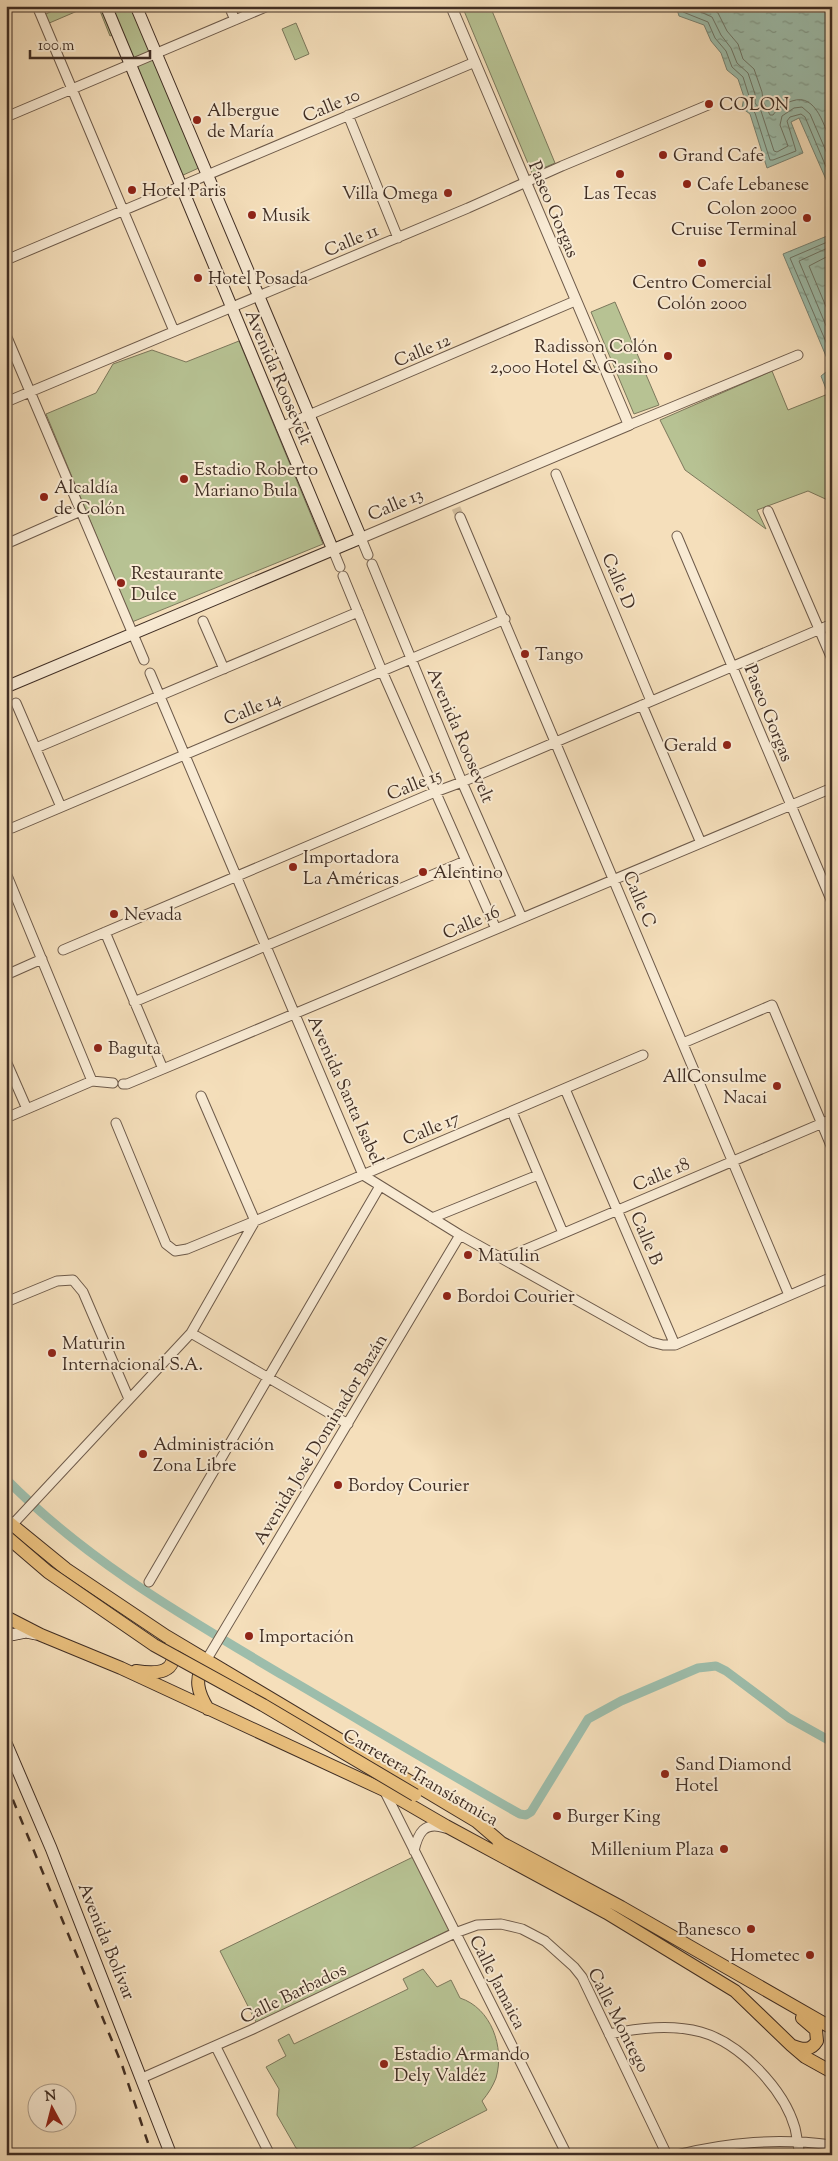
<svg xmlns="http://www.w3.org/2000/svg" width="838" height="2161" font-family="'Sorts Mill Goudy',serif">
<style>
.green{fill:#b7c293;stroke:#7c785c}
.water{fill:url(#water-ripples);stroke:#788475}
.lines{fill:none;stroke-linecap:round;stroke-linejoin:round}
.shore{stroke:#6e7668;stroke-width:1}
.canal{stroke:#9dbdab;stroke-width:9}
.minor-tunnel{stroke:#d1bc9d;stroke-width:9;stroke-dasharray:9 4.5;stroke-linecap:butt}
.minor-casing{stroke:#6d5a4a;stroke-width:11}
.tertiary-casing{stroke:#6d5a4a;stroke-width:12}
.secondary-casing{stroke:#402e24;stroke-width:13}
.primary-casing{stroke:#402e24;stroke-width:14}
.minor{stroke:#f8ead3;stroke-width:9}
.tertiary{stroke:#f8ead3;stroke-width:10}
.secondary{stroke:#f8ead3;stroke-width:11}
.primary{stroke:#eac07e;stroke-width:12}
.rail{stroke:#402e24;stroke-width:2.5;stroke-dasharray:9 9;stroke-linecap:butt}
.primary-bridge-casing{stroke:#402e24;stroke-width:14;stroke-linecap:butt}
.primary-bridge{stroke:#eac07e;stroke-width:12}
.poi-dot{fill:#8f2418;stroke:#f8ead3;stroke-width:2}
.labels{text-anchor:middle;stroke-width:4;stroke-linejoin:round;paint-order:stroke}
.poi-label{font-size:18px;fill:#402e24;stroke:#f8ead3;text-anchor:start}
.street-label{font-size:18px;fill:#402e24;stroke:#f8ead3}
</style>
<defs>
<pattern id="water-ripples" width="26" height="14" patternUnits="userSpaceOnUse" patternTransform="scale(1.25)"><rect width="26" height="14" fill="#9dbdab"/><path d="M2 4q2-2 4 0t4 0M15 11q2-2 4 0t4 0" fill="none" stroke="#819a8b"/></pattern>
</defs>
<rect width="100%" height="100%" fill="#f5dfbb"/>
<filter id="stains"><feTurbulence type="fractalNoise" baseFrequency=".004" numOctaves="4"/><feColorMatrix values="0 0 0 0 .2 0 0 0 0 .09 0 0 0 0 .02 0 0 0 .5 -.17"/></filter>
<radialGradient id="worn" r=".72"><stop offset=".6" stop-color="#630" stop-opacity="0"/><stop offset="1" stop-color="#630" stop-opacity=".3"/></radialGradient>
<path class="green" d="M57,6H89L47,24L44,15L58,8Z
M98,6H131L201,167L181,176L120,32L110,36Z
M462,6H490L555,163L532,173Z
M296,23L309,54L295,60L282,29Z
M615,302L659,405L634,414L591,312Z
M239,341L323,544L132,622L46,414L96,393L113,364L152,350L186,362Z
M772,371L788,410L828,394L832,396V502L808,491L757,510L766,529L685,470L660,420Z
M413,1857L449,1930L257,2024L220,1951Z
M423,1969L437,1987L451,1980L460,1998C491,2008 505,2047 496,2078C493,2086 488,2094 482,2101L487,2110L398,2155H306L296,2148L277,2115L279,2089L266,2067L286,2056L278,2040L289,2034L294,2044L408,1989L403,1979Z"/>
<path class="water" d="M676,6H832V193L799,118L791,122L803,153L767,168L750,114L742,108L744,97L738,79L727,70L721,53L711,41L704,25L679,16Z
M832,234V396L828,394L821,376L831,368L783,254Z"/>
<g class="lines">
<path class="shore" d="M681,6L683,12L708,22L715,38L726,51L732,67L743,77L749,96L748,106L755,113L770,160H773L796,151L787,121L790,117L801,114L805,117L832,181
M687,6L712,17L721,35L731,48L737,63L748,73L755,94V103L761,111L774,151L777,152L788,146L780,125L782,116L794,108L802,107L810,114L832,165
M707,6L718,13L727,31L738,44L743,59L754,69L762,92L763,101L770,115H773C778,108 783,104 792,101C817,92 825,129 832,146
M832,240L790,258L832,356
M832,246L799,261L832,340
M832,254L809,266L832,321"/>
<path class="canal" d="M6,1479C88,1562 185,1617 284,1676C363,1722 440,1769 520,1814L526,1815L531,1812L588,1719L621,1701L698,1668L716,1666L726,1671L789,1718L832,1742"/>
<path class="minor-tunnel" d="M456,508L460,517"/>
<defs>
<path id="minor" d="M37,6L174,331
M229,6L235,20
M348,115L398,238
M6,117L268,6
M6,260L475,62
M6,335L144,660
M6,402L468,208L562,166L708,105
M629,425L798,355
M281,427L575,301
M556,474L651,701
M768,511L832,659
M460,517L789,1295
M677,536L832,902
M361,538L368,555
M6,544L81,511
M333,550L340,567
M372,564L462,782L522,918
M343,576L382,671L496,929
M203,621L224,669
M150,673L363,1175L460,1235L651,1342L663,1345H675L832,1277
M16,703L61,807
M642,705L701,843
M36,748L358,612
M12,828L505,619
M6,873L92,1081
M105,932L163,1069
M63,950L435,792L462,782L832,624
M6,975L42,959
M134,1002L465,861
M683,1043L772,1005L832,1148
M6,1061L27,1109
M123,1084H127L163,1069L832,788
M565,1089L675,1345
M512,1112L563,1233
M6,1118L92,1081L113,1083
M116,1123L166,1244L175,1251L187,1249L255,1221L643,1055
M432,1218L538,1175
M503,1259L832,1119
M6,1302L57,1281L73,1280L83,1292L129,1399
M191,1333L348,1424
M12,1525L191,1333L255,1221L201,1096
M149,1582L380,1186
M207,1659L460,1235
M384,1790L567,2155
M414,1851C418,1833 424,1821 445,1828
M609,2034C639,2028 671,2024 701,2032C740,2043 784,2089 795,2128C797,2137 798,2146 800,2155
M216,2047L270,2155
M142,2078L251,2030L455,1933L477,1925L501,1924L522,1929L545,1941L574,1967L582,1977L667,2155
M676,2155C730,2142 777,2138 832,2145"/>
<path id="tertiary" d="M361,538L629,425L451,6"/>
<path id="secondary" d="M106,6L333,550
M6,687L361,538L136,6
M6,1636L26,1632L36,1634
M6,1743L51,1848L171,2155"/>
<path id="primary" d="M6,1520L66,1569L166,1636L476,1821L504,1845
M6,1617L41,1635L121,1668L384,1790L446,1826L607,1913L735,1991L791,2045L805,2057L832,2072
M206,1661C193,1678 198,1693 208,1709
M136,1671C156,1674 180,1674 171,1646
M498,1841L621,1907L832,2028
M793,2046C803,2050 811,2051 817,2041L816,2030L802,2018"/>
</defs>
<use href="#minor" class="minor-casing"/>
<use href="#tertiary" class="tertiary-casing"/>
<use href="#secondary" class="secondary-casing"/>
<use href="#primary" class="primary-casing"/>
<use href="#minor" class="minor"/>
<use href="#tertiary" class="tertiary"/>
<use href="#secondary" class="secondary"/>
<use href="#primary" class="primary"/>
<path class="rail" d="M6,1783L122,2065L152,2155"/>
<defs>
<path id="primary-bridge" d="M6,1536L48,1572L154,1645L263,1705L415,1795"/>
</defs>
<use href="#primary-bridge" class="primary-bridge-casing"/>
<use href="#primary-bridge" class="primary-bridge"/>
</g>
<g class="poi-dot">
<circle cx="709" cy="104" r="5"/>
<circle cx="197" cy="120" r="5"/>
<circle cx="663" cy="155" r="5"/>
<circle cx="620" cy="174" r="5"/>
<circle cx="687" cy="184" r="5"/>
<circle cx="132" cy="190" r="5"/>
<circle cx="448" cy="193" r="5"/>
<circle cx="252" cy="215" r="5"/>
<circle cx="807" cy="218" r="5"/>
<circle cx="702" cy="263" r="5"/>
<circle cx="198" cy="278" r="5"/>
<circle cx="668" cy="356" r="5"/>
<circle cx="184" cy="479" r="5"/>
<circle cx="44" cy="497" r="5"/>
<circle cx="121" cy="583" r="5"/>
<circle cx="525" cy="654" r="5"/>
<circle cx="727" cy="745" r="5"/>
<circle cx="293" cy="867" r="5"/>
<circle cx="423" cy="872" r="5"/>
<circle cx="114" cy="914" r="5"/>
<circle cx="98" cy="1048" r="5"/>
<circle cx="777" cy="1086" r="5"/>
<circle cx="468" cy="1255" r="5"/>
<circle cx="447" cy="1296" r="5"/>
<circle cx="52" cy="1353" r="5"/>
<circle cx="143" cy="1454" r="5"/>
<circle cx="338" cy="1485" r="5"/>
<circle cx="249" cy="1636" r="5"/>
<circle cx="665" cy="1774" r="5"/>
<circle cx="557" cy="1816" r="5"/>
<circle cx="724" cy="1849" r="5"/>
<circle cx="751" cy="1929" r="5"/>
<circle cx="810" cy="1955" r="5"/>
<circle cx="384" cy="2064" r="5"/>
</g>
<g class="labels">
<g class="poi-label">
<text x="719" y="110">COLON</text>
<text x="207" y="116">Albergue<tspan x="207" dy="21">de María</tspan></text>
<text x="673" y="161">Grand Cafe</text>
<text x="697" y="190">Cafe Lebanese</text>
<text x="142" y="196">Hotel Paris</text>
<text x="438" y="199" text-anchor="end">Villa Omega</text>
<text x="620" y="199" text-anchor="middle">Las Tecas</text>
<text x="797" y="214" text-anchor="end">Colon 2000<tspan x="797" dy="21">Cruise Terminal</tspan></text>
<text x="262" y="221">Musik</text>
<text x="208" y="284">Hotel Posada</text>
<text x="702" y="288" text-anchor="middle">Centro Comercial<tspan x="702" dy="21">Colón 2000</tspan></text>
<text x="658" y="352" text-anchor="end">Radisson Colón<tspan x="658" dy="21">2,000 Hotel &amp; Casino</tspan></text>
<text x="194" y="475">Estadio Roberto<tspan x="194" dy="21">Mariano Bula</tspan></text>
<text x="54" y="493">Alcaldía<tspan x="54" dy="21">de Colón</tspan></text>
<text x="131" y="579">Restaurante<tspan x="131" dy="21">Dulce</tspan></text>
<text x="535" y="660">Tango</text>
<text x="717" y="751" text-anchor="end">Gerald</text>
<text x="303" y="863">Importadora<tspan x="303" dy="21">La Américas</tspan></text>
<text x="433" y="878">Alentino</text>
<text x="124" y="920">Nevada</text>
<text x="108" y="1054">Baguta</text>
<text x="767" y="1082" text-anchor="end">AllConsulme<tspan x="767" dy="21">Nacai</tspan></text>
<text x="478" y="1261">Matulin</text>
<text x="457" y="1302">Bordoi Courier</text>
<text x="62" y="1349">Maturin<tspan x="62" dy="21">Internacional S.A.</tspan></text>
<text x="153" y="1450">Administración<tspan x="153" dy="21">Zona Libre</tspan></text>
<text x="348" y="1491">Bordoy Courier</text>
<text x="259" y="1642">Importación</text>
<text x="675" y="1770">Sand Diamond<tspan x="675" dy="21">Hotel</tspan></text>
<text x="567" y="1822">Burger King</text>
<text x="714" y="1855" text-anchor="end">Millenium Plaza</text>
<text x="741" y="1935" text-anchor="end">Banesco</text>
<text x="800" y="1961" text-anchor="end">Hometec</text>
<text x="394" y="2060">Estadio Armando<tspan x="394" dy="21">Dely Valdéz</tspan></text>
</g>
<g class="street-label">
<text transform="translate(331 105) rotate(-23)" y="6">Calle 10</text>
<text transform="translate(554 209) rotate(67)" y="6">Paseo Gorgas</text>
<text transform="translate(351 240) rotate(-23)" y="6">Calle 11</text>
<text transform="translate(422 350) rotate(-23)" y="6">Calle 12</text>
<text transform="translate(279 377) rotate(67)" y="6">Avenida Roosevelt</text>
<text transform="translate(395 504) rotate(-23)" y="6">Calle 13</text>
<text transform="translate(619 581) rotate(67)" y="6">Calle D</text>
<text transform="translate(252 708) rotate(-23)" y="6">Calle 14</text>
<text transform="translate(769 713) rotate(68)" y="6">Paseo Gorgas</text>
<text transform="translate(461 735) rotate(67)" y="6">Avenida Roosevelt</text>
<text transform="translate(414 784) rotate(-22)" y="6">Calle 15</text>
<text transform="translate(640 899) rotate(67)" y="6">Calle C</text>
<text transform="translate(471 922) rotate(-23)" y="6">Calle 16</text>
<text transform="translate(346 1090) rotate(66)" y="6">Avenida Santa Isabel</text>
<text transform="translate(431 1128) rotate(-23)" y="6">Calle 17</text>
<text transform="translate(661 1174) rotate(-23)" y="6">Calle 18</text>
<text transform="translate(647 1238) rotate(67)" y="6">Calle B</text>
<text transform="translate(320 1439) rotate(-59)" y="6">Avenida José Dominador Bazán</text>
<text transform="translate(421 1777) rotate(30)" y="6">Carretera Transístmica</text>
<text transform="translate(107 1941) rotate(68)" y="6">Avenida Bolívar</text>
<text transform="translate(498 1982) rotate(63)" y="6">Calle Jamaica</text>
<text transform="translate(293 1993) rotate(-26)" y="6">Calle Barbados</text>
<text transform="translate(619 2020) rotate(63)" y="6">Calle Montego</text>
</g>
</g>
<rect width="838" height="2161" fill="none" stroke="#f5dfbb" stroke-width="25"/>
<rect x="8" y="8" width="823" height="2146" fill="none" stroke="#402e24" stroke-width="2.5"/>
<rect x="12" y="12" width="813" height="2136" fill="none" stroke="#402e24"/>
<g transform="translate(52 2108) rotate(353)"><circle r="24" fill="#f8ead3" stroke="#ae9f8d"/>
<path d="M0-4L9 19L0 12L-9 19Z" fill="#8f2418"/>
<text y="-8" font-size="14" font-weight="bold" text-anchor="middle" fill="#402e24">N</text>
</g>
<path d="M30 50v8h120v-8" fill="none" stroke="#402e24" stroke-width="2.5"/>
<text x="38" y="50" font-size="15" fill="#402e24" stroke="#f8ead3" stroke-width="4" paint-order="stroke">100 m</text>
<rect width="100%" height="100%" filter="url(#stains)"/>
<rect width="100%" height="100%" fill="url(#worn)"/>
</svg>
